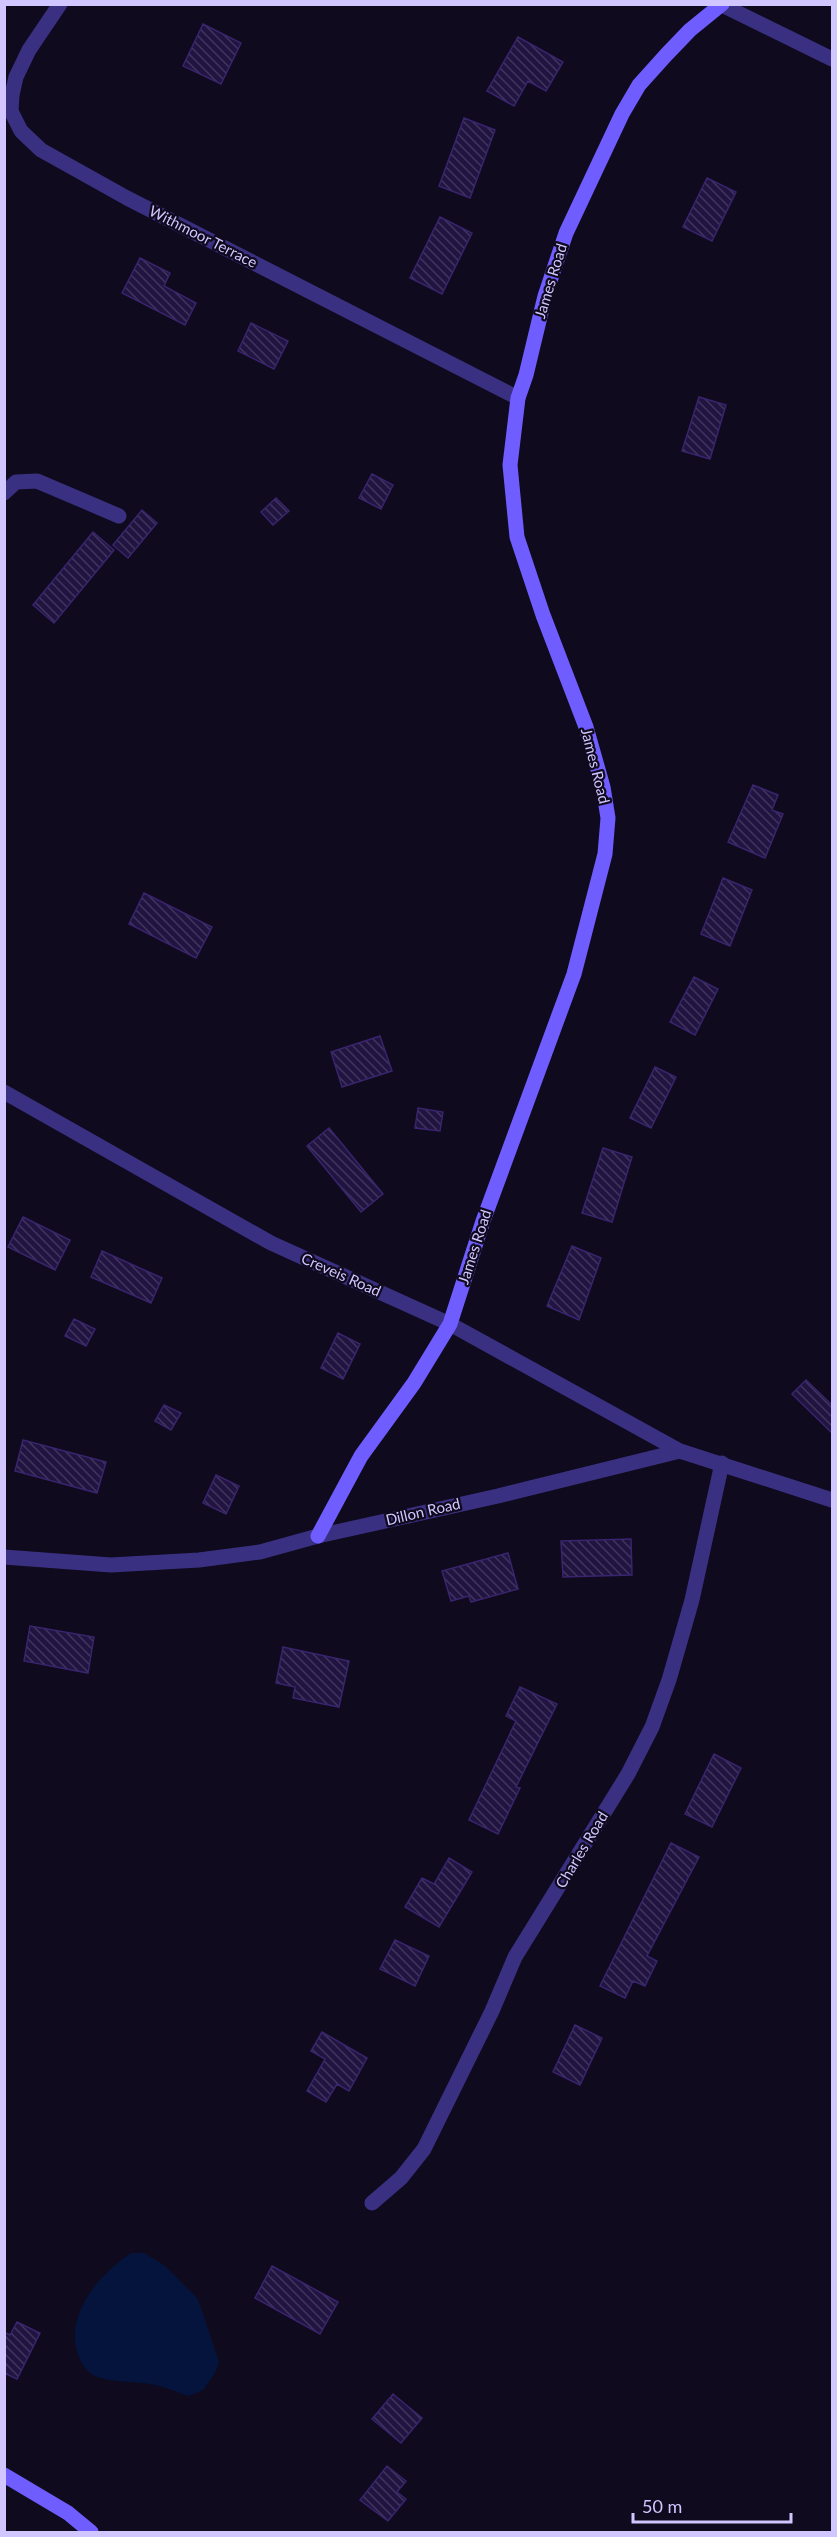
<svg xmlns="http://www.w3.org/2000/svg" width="837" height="2537" font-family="Lato,sans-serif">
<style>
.water{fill:#04143c}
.building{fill:url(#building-back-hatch);stroke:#39246e;stroke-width:1.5}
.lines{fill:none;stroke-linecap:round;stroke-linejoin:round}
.street{stroke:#3a3081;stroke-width:15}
.secondary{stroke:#6f5dff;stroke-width:15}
.labels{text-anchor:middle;stroke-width:4.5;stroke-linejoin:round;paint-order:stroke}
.street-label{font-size:15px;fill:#d1c6ff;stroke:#0f0a1d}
</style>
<defs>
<pattern id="building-back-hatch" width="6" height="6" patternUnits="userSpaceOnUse" patternTransform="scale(1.5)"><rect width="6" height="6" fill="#211440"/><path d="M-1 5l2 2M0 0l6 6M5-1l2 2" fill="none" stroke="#40355d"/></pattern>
</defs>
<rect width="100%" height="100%" fill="#0f0a1d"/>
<path class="water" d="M131,2253H144L164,2265L198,2299L219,2362L215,2373L203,2390L189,2396C176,2392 163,2386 150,2384C131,2381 112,2383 95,2376C86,2372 79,2360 77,2351C66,2312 101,2273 131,2253Z"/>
<path class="building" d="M203,24L241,43L221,84L183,66Z
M518,37L563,62L546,91L528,81L514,106L487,91Z
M464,118L495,130L470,198L439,186Z
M707,178L736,192L712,241L683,227Z
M440,217L472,233L442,294L410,278Z
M140,258L170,273L164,286L196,303L185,325L122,293Z
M251,323L288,341L274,369L238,351Z
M699,397L726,405L710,459L682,451Z
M372,474L393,485L381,509L359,498Z
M276,498L289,511L273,525L261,512Z
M142,510L157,523L128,558L113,545Z
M93,532L114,550L54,623L33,605Z
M753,785L778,795L772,810L783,814L765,858L728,842Z
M723,878L752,890L730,946L701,934Z
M144,893L212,927L196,958L129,924Z
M694,977L718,989L695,1035L670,1022Z
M380,1036L392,1071L342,1087L331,1052Z
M655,1067L676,1077L651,1128L630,1118Z
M418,1108L443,1112L440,1131L415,1128Z
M329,1128L383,1194L361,1212L307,1146Z
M603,1148L632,1157L612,1222L582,1213Z
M23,1217L70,1240L55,1270L8,1247Z
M572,1246L601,1258L579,1320L547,1306Z
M102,1251L162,1278L151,1303L91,1277Z
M74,1319L95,1329L86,1346L65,1336Z
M338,1333L360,1344L343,1379L321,1368Z
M806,1380L832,1405V1433L792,1394Z
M164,1405L181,1413L171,1430L155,1421Z
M23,1440L106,1462L97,1493L15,1471Z
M216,1475L239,1486L226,1514L203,1503Z
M631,1539L632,1575L563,1577L561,1541Z
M508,1553L518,1589L471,1602L469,1596L451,1601L442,1571Z
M30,1626L94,1637L88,1673L24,1661Z
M283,1647L349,1661L339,1707L293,1698L295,1687L276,1683Z
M520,1687L557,1704L516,1787L520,1788L498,1834L469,1820L516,1721L506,1716Z
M714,1754L741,1768L712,1827L685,1814Z
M671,1843L699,1857L647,1956L657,1961L645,1986L633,1981L625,1998L600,1986Z
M449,1858L472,1872L439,1927L405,1907L422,1878L434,1884Z
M395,1940L429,1956L415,1986L380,1969Z
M575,2025L602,2038L580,2085L553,2072Z
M322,2032L367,2058L349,2091L337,2084L326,2102L307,2091L325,2059L311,2051Z
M272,2266L338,2302L320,2334L255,2298Z
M17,2322L40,2333L17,2379L4,2373V2332L10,2335Z
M393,2394L422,2418L401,2443L372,2419Z
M387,2466L406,2481L397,2492L406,2499L388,2521L360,2500Z"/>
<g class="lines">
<path class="street" d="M60,4L29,50L16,77L12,95L11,111L21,131L41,150L127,198L518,398
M722,5L832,59
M4,493L16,482L37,481L119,516
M4,1092L271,1243L450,1324L680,1451
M4,1557L111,1565L199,1560L260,1552L318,1536L498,1496L680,1451L832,1500
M372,2203L401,2178L424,2149L492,2011L515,1957L628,1774L652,1727L669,1680L692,1600L722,1463"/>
<path class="secondary" d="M318,1536L361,1456L414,1383L450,1324L483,1221L574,974L605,854L608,818L603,787L586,727L543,615L517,537L510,465L518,398L526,375L545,296L566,233L622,114L639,85L666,55L690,30L722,4
M4,2475L68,2513L91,2532"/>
</g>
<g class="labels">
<g class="street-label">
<text transform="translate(203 237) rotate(27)" y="5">Withmoor Terrace</text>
<text transform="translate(551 281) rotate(-73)" y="5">James Road</text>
<text transform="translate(595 766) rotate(76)" y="5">James Road</text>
<text transform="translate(475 1247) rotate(-72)" y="5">James Road</text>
<text transform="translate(341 1275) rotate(24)" y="5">Creveis Road</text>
<text transform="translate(423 1512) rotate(-13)" y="5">Dillon Road</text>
<text transform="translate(582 1850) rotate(-59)" y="5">Charles Road</text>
</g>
</g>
<rect width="837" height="2537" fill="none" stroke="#d1c6ff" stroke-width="12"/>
<path d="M633 2513v9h158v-9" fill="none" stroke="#d1c6ff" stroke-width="3"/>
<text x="642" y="2513" font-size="18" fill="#d1c6ff" stroke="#0f0a1d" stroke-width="4.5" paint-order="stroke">50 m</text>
</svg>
